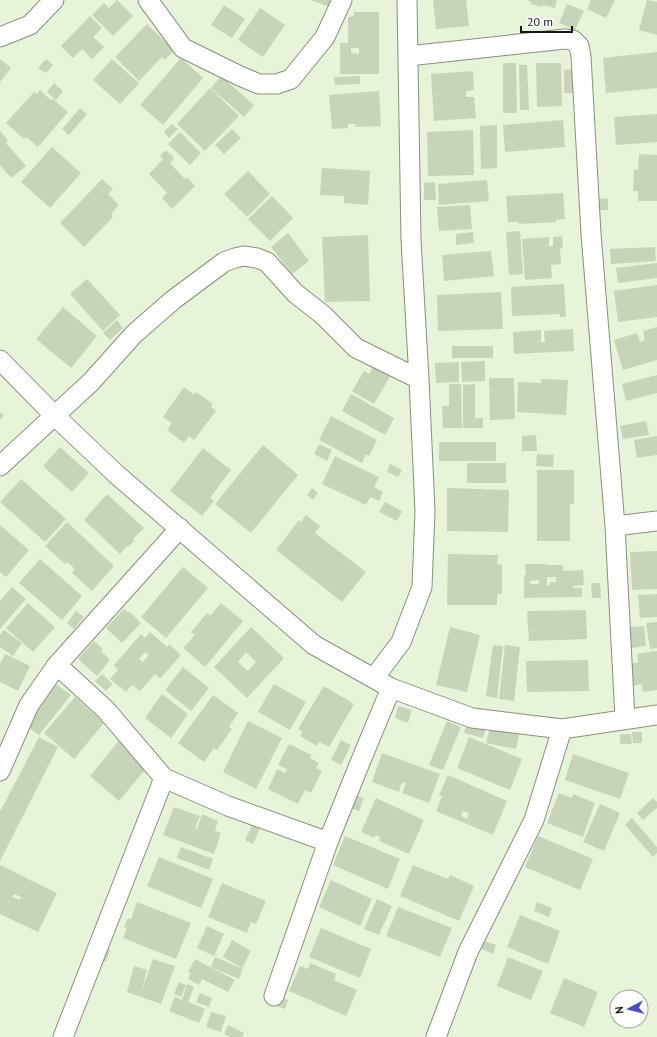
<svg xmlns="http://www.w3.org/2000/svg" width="657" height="1037" font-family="'PT Sans',sans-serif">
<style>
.building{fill:#c7d4ba;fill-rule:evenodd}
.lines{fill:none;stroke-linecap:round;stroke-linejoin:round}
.minor-casing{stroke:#869179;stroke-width:21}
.minor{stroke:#fff;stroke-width:19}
</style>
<rect width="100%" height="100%" fill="#e7f4da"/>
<path class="building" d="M117,0L133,16L113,36L92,15L104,3L109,8Z
M311,0H334L332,8Z
M433,0H466L469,26L436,29Z
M527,0H557L555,8L543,5V7L531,4V2Z
M591,0H615L606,18L587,9Z
M647,0L657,2V35L639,30Z
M567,4L584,11L575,30L559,23Z
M224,5L245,19L232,38L211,25Z
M260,8L285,25L263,57L238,40Z
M354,12H379V74H340V43H348V17L354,16ZM351,48H359V54L351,53Z
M90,16L102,28L93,37L104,47L92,59L82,49L73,58L61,46Z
M147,24L174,50L165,60L162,57L139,81L115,57Z
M657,52V88L606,93L603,58Z
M181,58L203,78L163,125L140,105Z
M0,59L11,68L0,82Z
M46,59L53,65L46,73L38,68Z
M112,59L139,83L120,104L93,80Z
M503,63H516L517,113H503Z
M536,63H561L562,106L537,107Z
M519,65H527L529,110H520Z
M573,69V93H564V70Z
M473,71L474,90L466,91V97H474L476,118L434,121L431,74Z
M221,76L254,105L244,117L211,88Z
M360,76V84L335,85L334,77Z
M54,83L63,91L56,100L47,92Z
M210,88L239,116L205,151L177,124Z
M40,90L51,100L52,98L68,112L38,147L26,137L24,139L6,123L34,92L37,94Z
M379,91L381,126L356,127L355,124H348V128L332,129L329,95Z
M80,108L87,114L69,135L62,129Z
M657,114V142L616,145L614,117Z
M563,120L565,147L505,152L503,125Z
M172,124L178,129L169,138L164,132Z
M497,125V168L481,169L480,126Z
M232,129L241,138L224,154L215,145Z
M473,130L474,175L428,176L427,132Z
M0,131L8,140L6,143L26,166L11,178L0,165Z
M180,132L201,153L190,165L168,144Z
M52,147L81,173L50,208L21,182Z
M166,150L174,158L170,163L185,179L187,177L195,186L172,209L162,198L167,193L149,174L163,159L160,156Z
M639,154L657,155V201H638V191H633L634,169L638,170Z
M322,168L370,171L368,205L344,203V196L320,195Z
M248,171L270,194L247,217L224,194Z
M102,179L113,189L108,194L119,205L111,214L113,217L84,247L60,223Z
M487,180L489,201L439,205L438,184Z
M435,182L436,200H424V183Z
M563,193L565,219L556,220V222L519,224V222H508L506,196Z
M272,196L293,218L270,241L248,219Z
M608,198V210H598V199Z
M470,205L472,229L439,231L437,207Z
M520,231L523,274L509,275L506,232Z
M473,232L474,243L456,245V234Z
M288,233L309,261L292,274L271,247Z
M368,235L370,301L325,302L322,237Z
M562,236L563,248H560L561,264L551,265L552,278L525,280L522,239L549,237V246H553V237Z
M655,247L656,261L611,264L610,249Z
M491,251L494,276L444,281L442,255Z
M657,263V278L618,283L616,268Z
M87,279L120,315L103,331L70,294Z
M564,284L566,317H560V314L512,316L511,287Z
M657,285V317L618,322L614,291Z
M501,292L503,329L438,331L437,295Z
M63,307L97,336L71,368L36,339Z
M117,320L123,328L110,340L103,333Z
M657,327V360L623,370L614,340L637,333L640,342L645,340L643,331Z
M573,329L574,351L514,354L513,332L541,330V342H545L544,331Z
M452,346H493V358H452Z
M485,361V381L462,382L461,362Z
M459,362V382L436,383L435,363Z
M375,363L392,373L374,404L352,391L364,371L369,374Z
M657,375V393L626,401L622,384Z
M489,378H514L515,419L490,420Z
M541,379L568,380L566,415L517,412L518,382L541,383Z
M449,384H461L462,428H443L442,406H449Z
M475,384V418H483V428H463V385Z
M184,387L194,395L196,392L213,404L211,407L216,411L194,440L189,436L184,443L167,430L172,423L163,417Z
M351,394L394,418L385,435L342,411Z
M0,412L4,415L0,420Z
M331,416L377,440L369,456L366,454L362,463L319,440Z
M646,421L649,435L623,439L620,426Z
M536,435L537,451H522V436Z
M657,436V455L637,458L634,440Z
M439,442H496V461H439Z
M319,444L332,450L327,461L314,454Z
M263,445L298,475L251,533L215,504Z
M60,447L89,473L72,492L43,466Z
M203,448L231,470L210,498L214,501L202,516L170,491Z
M537,454L554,455L553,467L536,466Z
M335,456L379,477L374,487L383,492L379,501L370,497L366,505L322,484Z
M467,463H506V483H467Z
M390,464L402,470L398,477L387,472Z
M537,470H574V504H570V541H537Z
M21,479L66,519L45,542L0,502Z
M312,488L318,493L313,500L307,495Z
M447,488L509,490L508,532L447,531Z
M107,494L144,528L133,539L135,540L128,547L127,546L120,554L84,520Z
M385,502L402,511L397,521L379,512Z
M306,515L320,526L315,533L366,572L342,602L276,550L299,520L301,522Z
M67,522L114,566L92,591L72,573L75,569L67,562L65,564L45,546Z
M0,525L29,550L6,577L0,572Z
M657,551V589L632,590L630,552Z
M448,554L498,555L497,564L502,565V594H497V605H447Z
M40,559L82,596L62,620L19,583Z
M525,564H546V565H563V571L583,570L584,585L573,586V588H582V597L524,598V575H526ZM547,577H556V582H550V586H547ZM539,580V584H530V581Z
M183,567L208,588L166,638L141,617Z
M591,583H600L601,598H592Z
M12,587L26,599L0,629V601Z
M657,594V617L640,618L638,595Z
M28,603L55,627L33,652L6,628Z
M221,603L243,621L205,667L183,648L195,635L191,632L207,613L210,616Z
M124,609L129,613L130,612L141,623L122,643L106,628Z
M586,610L587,639L529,641L527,611Z
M76,611L84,617L74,629L67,623Z
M657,622V648L650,649L646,623Z
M644,626L646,646L630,648L628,627Z
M251,627L284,658L247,698L214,667ZM246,652L256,662L248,671L238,662Z
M450,627L480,635L467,692L436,685Z
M4,630L22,643L13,656L0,647V635Z
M150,632L167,647L169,644L181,655L160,679L155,674L140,691L132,685L126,692L110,679L118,670L114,665L141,634L145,638ZM145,652L149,655L143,662L139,659Z
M94,641L103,649L101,651L110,660L97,676L78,659Z
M493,645L503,646L497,698L486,696Z
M505,645L520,647L514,701L499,699Z
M657,651V690L643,692L642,684L632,686L629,664L638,662L637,654Z
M5,654L30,666L18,691L0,682V664Z
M588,660L589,691L527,692L526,661Z
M183,667L209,688L191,711L165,690Z
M102,674L113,684L106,691L95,681Z
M54,683L71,695L39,735L28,727Z
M274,684L306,702L290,730L258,712Z
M324,686L354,704L329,747L319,742L317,746L300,736L303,732L298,729Z
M162,694L188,714L171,738L145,718Z
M213,695L238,713L229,727L232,729L217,750L214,748L204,762L178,743Z
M75,697L104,723L74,759L44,733Z
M398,706L412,710L408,723L395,718Z
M248,721L282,738L256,789L223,772Z
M447,721L461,727L443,770L429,765Z
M467,723L486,728L483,738L464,733Z
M490,728L519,734L516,749L486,743Z
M632,732H642V743H633Z
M620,734H631L632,744H620Z
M39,737L58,747L0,861V809L1,810Z
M469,737L522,759L510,790L457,768Z
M121,738L144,758V771L119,801L90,776Z
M341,740L351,745L341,765L331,760Z
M289,744L312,755L310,758L319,763L316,768L322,771L311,793L305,790L298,804L268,789L277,769L285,773L287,769L278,765Z
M382,753L440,774L429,803L402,793L406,783L402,782L399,792L372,782Z
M573,754L629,773L620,799L565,780Z
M448,775L507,801L493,835L436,811L442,796L439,795ZM463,811L469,813L467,819L461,816Z
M559,793L572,798L573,794L595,803L583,837L547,823Z
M353,794L364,798L359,811L348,807Z
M376,798L424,820L409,854L379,841L380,837L376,835L374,838L361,832Z
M653,798L657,802V808L643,820L637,813Z
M600,804L620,813L604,851L583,842Z
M174,807L200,816L195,828L197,829L202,814L218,821L215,831L221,833L214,854L163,835Z
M632,818L657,847V853L653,857L625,825Z
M252,825L260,828L253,844L245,840Z
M345,836L400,859L388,889L333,865Z
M538,836L593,859L580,890L525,867Z
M181,847L213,859L209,870L177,858Z
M159,857L213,879L201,908L147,886Z
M0,865L57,893L38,932L0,914ZM14,894L21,897L20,900L12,897Z
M413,865L448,879L450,875L474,886L459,921L400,896Z
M331,880L372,899L360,926L319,907Z
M222,883L266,901L256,924L251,922L247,933L208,917Z
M377,899L392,906L379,935L364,929Z
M137,902L191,923L176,959L123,938L127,928L124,927L128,918L131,919Z
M537,902L552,908L549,917L534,911Z
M398,907L452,928L440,957L386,936Z
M520,915L560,931L548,964L507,947Z
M207,926L224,934L214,956L197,948Z
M321,928L371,949L360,978L309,957Z
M232,940L251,951L242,968L223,957Z
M482,940L496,945L493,954L479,948Z
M103,947L110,949L106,962L98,959Z
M215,957L243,969L239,979L211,967Z
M508,957L543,971L531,1000L497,986Z
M153,959L175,966L161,1004L127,992L134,966L147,970L141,993Z
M195,959L235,980L228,992L202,979L199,985L188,979L191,973L188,972Z
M310,963L336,974L334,980L357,990L346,1016L289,991L300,966L308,969Z
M564,978L598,992L584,1027L550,1013Z
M179,982L186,985L181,997L174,994Z
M187,984L194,987L188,1002L205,1009L199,1023L169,1011L175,997L182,1000Z
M200,993L212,998L209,1007L196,1002Z
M280,997L288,1000L285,1009L276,1006Z
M211,1012L226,1016L221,1032L206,1027Z
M228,1025L244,1033L242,1037H230L224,1034Z"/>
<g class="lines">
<defs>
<path id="minor" d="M148,0L183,48L240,76L259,84H277L291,79L325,37L342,0
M0,37L30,25L54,0
M408,56L565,39L573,40L579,46L581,56L591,234L615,526L625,719
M0,360L55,416L116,474L314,645L391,688L472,718L562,729L657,715
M0,466L91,382L134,334L173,300L224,262L235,258L244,256L257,258L267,262L295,293L323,315L356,348L419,379
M615,526L657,521
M57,665L106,710L164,778L228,806L328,842
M374,678L401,642L422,587L425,511L419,379L411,240L407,0
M0,771L29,705L57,665L180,528
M274,996L328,842L357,770L391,688
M63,1037L164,778
M436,1037L468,952L534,820L562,729"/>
</defs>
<use href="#minor" class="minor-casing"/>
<use href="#minor" class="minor"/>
</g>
<g transform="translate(629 1009) rotate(263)"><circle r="19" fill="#ffffff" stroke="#a0a29f"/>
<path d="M0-3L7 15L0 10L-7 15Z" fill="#4f4bc2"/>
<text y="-6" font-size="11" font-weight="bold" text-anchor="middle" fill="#12170e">N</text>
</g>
<path d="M521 26v6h51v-6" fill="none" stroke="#12170e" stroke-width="2"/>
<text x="527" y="26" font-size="12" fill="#12170e" stroke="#ffffff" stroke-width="3" paint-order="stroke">20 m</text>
</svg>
